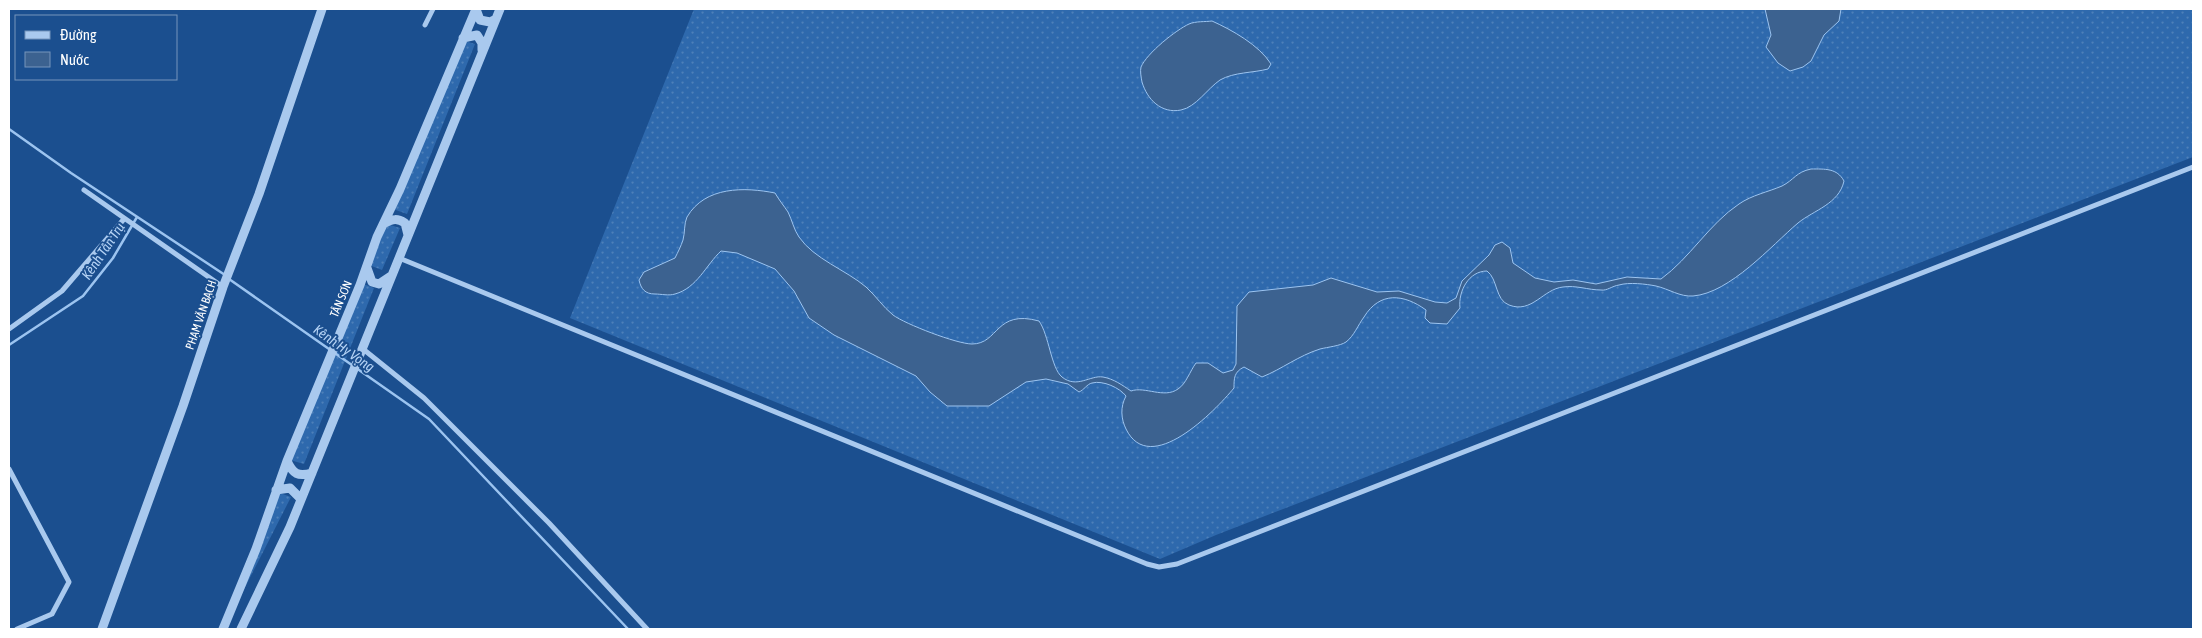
<svg xmlns="http://www.w3.org/2000/svg" width="2202" height="638" font-family="'Asap Condensed',sans-serif">
<style>
.grass{fill:url(#grass-dots)}
.water{fill:#3c6290;stroke:#9cc4f0}
.lines{fill:none;stroke-linecap:round;stroke-linejoin:round}
.stream{stroke:#9cc4f0;stroke-width:2.5}
.minor{stroke:#a9c9ee;stroke-width:5}
.tertiary{stroke:#a9c9ee;stroke-width:9}
.labels{text-anchor:middle;stroke-width:4;stroke-linejoin:round;paint-order:stroke}
.street-label{font-size:12px;fill:#fff;stroke:#1b4f8f}
.water-label{font-size:14px;font-style:italic;fill:#b5d3f5;stroke:#1b4f8f}
</style>
<defs>
<pattern id="grass-dots" width="8" height="8" patternUnits="userSpaceOnUse" patternTransform="scale(1.25)"><rect width="8" height="8" fill="#2e69ad"/><path d="M2 2h.1M6 6h.1" fill="none" stroke="#4d80b9" stroke-width="1.8" stroke-linecap="round"/></pattern>
</defs>
<rect width="100%" height="100%" fill="#1b4f8f"/>
<path class="grass" d="M694,9H2193V157L1216,535L1160,559L570,318Z
M462,40L475,44L407,214L393,209Z
M387,224L400,228L382,270L369,265Z
M361,283L374,288L304,464L290,460Z
M277,492L291,497L231,615Z"/>
<path class="water" d="M1765,9H1841L1839,21L1824,35L1811,61L1803,67L1790,71L1778,63L1766,47L1771,35Z
M1212,21C1232,30 1259,45 1271,64L1268,69C1253,73 1234,72 1220,80C1207,89 1196,107 1181,110C1161,114 1147,99 1142,82C1141,77 1140,71 1141,67C1147,53 1176,30 1189,24C1196,21 1205,22 1212,21Z
M1811,169C1825,169 1837,168 1844,181C1839,204 1814,210 1798,223C1771,246 1730,293 1693,296C1680,297 1669,289 1656,286C1646,284 1629,282 1619,285C1612,286 1607,291 1601,290C1588,290 1576,285 1563,287C1543,289 1532,314 1509,305C1495,300 1498,279 1487,271C1469,271 1458,291 1460,308L1447,324L1430,323L1425,318L1426,310C1404,294 1380,291 1364,317C1358,325 1354,336 1346,342C1340,346 1328,347 1320,349C1298,356 1282,369 1262,377L1244,367C1234,372 1234,378 1234,388C1215,411 1150,478 1126,429C1121,419 1120,407 1126,396C1120,388 1103,380 1092,383C1087,384 1084,390 1079,392L1068,384L1046,379L1026,382L989,406H947L930,392L916,376L834,335L809,318L794,291L775,269L737,253L721,251C706,265 697,288 675,294C669,296 661,294 655,294C645,294 641,289 639,280L644,272L675,258C678,252 681,246 683,240C685,233 684,223 687,217C705,186 745,187 775,193C779,200 784,206 788,212C792,220 794,230 799,237C814,259 846,270 866,287C876,296 883,307 893,315C905,324 957,344 972,344C999,344 995,309 1039,321C1049,335 1051,368 1062,377C1077,389 1090,375 1103,377C1114,379 1122,385 1131,391C1145,386 1164,399 1178,389C1186,384 1190,371 1196,363H1208L1223,373L1233,370L1236,364L1237,306L1249,292L1313,285L1331,278L1377,292L1399,291L1435,302L1447,303L1456,298L1462,281L1489,255L1495,245L1502,242L1510,248L1513,263L1535,278L1554,282L1573,280L1596,284L1627,277L1661,279C1690,258 1709,224 1739,204C1752,195 1768,192 1782,186C1794,180 1796,172 1811,169Z"/>
<g class="lines">
<path class="stream" d="M9,129L71,173L225,275
M229,279L429,419L628,629
M9,345L83,296L113,258L137,217"/>
<path class="minor" d="M425,25L433,9
M84,190L223,287
M399,258L1147,564L1159,567L1177,564L2193,167
M9,329L62,291L124,219
M363,349L424,398L549,523L647,629
M9,469L69,582L52,614L17,629"/>
<path class="tertiary" d="M476,9L480,20L490,22L496,19
M463,38L477,35L482,43V50
M385,223C393,219 397,218 405,223L408,235
M367,268L372,282L379,284L391,276
M287,461C293,474 298,477 312,473
M276,490L290,488L301,499
M102,629L183,406L223,287L259,194L322,9
M223,629L256,549L287,461L360,285L377,237L400,189L476,9
M241,629L290,527L500,9"/>
</g>
<g class="labels">
<g class="street-label">
<text transform="translate(341 299) rotate(-67)" y="4">TÂN SƠN</text>
<text transform="translate(201 315) rotate(-71)" y="4">PHẠM VĂN BẠCH</text>
</g>
<g class="water-label">
<text transform="translate(103 251) rotate(-56)" y="5">Kênh Tân Trụ</text>
<text transform="translate(344 348) rotate(35)" y="5">Kênh Hy Vọng</text>
</g>
</g>
<rect width="2202" height="638" fill="none" stroke="#ffffff" stroke-width="20"/>
<rect x="15" y="15" width="162" height="65" fill="#1b4f8f" stroke="#7695bc"/>
<rect x="25" y="31" width="25" height="8" fill="#a9c9ee" stroke="#7695bc"/>
<text x="60" y="40" font-size="15" fill="#ffffff">Đường</text>
<rect x="25" y="52" width="25" height="15" fill="#3c6290" stroke="#7695bc"/>
<text x="60" y="65" font-size="15" fill="#ffffff">Nước</text>
</svg>
